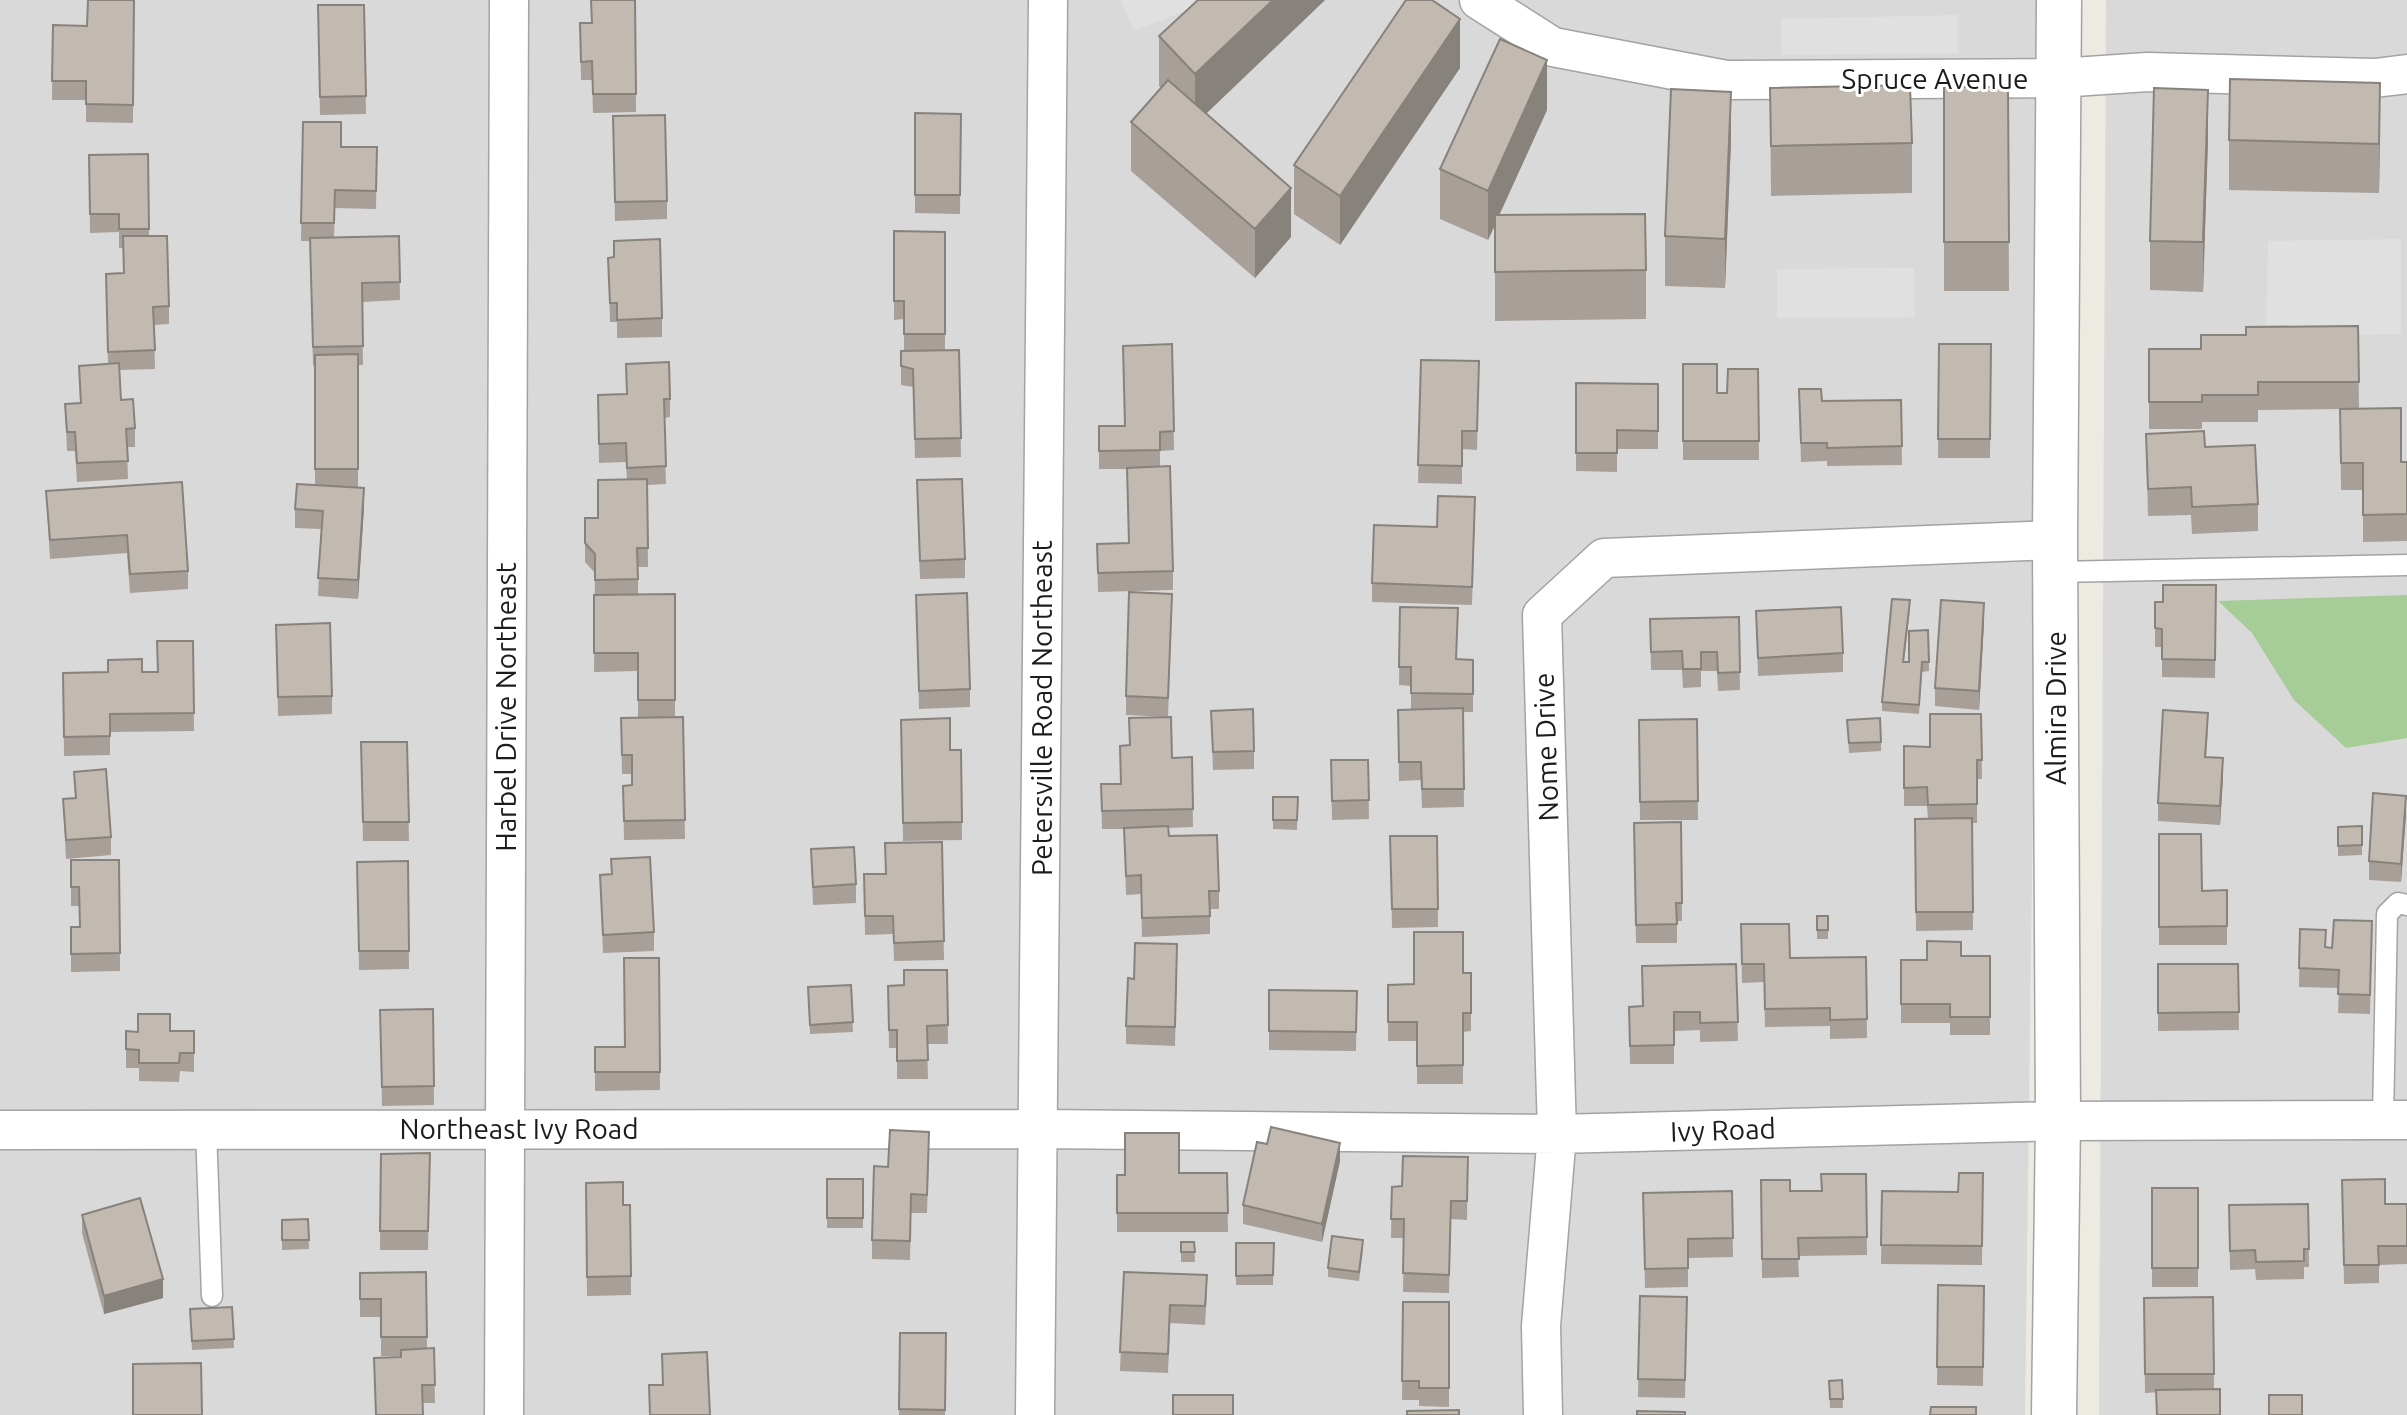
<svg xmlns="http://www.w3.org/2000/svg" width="2407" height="1415" font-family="Ubuntu,sans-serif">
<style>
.residential{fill:#dad9d9}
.forest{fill:#a6cc97}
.parking{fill:#e0e0e0}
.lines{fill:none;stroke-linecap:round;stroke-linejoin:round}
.service-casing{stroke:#a3a3a3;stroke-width:23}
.minor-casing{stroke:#a3a3a3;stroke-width:41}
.tertiary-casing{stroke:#a3a3a3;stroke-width:47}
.service{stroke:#fff;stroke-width:20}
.minor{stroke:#fff;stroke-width:38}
.tertiary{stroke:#fff;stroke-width:44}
.wall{fill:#a79f98}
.shaded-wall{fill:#88827c}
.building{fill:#c2b9b1;stroke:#88827c;stroke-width:2}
.labels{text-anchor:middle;stroke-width:6;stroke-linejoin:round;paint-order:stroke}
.street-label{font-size:28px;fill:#1c1c1c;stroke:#fff}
</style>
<rect width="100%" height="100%" fill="#edeae2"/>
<path class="residential" d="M0,0H2041L2039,345L2025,1415H0Z
M2106,0H2407V1415H2099Z"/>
<path class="forest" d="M2407,595V738L2346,748L2294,700L2252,633L2218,601Z"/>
<path class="parking" d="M1121,0H1212L1134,31Z
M1958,15V53L1781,55V19Z
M2401,239V334L2266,336L2268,241Z
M1914,268L1915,317L1777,318V269Z"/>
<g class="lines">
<defs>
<path id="service" d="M2056,572L2407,565
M2383,1120L2387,914L2398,903L2407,905
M206,1129L212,1296"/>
<path id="minor" d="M1479,0L1553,47L1726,80L2059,78L2147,72L2375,78L2407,74
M0,1130L1039,1129L1557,1134L2058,1121L2407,1120
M504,1415L509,0
M1035,1415L1048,0
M1543,1415L1541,1326L1557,1134L1542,615L1604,558L2055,540"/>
<path id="tertiary" d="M2054,1415L2058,1121L2055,540L2059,0"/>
</defs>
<use href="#service" class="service-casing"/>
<use href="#minor" class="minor-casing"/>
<use href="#tertiary" class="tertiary-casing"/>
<use href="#service" class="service"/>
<use href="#minor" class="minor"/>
<use href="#tertiary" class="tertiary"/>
</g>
<path class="wall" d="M134,0L133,123L86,122V100H52L53,25L87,26Z
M635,0L636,112L593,113L592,80H581L580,23H591Z
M1198,0H1325L1206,114L1291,237L1255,278L1131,171V122L1161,88L1159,86V36Z
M318,5H364L366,114L320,115Z
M1460,68L1340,245L1294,214V165Z
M1944,87H2008L2009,291H1944Z
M1770,88L1912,143V193L1771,196Z
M1547,110L1499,215L1646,270V319L1495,321V225L1488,240L1440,219V169Z
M915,113L961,114L960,214L915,213Z
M613,116L667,201V219L615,221Z
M303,122L341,147H377L376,209L335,208L334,237L399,236L400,300L362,302L363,365H358V487L364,507L358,599L318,596L321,529L295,528V509L315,485V365L313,366L310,241H301Z
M2380,132L2379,193L2229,190V140Z
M2208,139L2203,292L2150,290V241Z
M1731,141L1725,288L1665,286V236Z
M148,154L149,236L169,306V324L154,325L155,369L119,370L121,400L135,428V447H127L128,479L77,482L75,451H67L65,404L80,403L79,366L108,364L106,274L124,273L123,248H119V232L90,233L89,155Z
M894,231L945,232V350H959L961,457L915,458L913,387L901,385V351H904V319L894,320Z
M608,258L662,318V337L617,338V322H610Z
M2358,326L2359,409L2401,462H2407V541L2363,542V490H2341L2340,409L2258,410V422H2202V429H2149V349H2201L2246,335Z
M1172,344L1174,450L1160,451V467L1173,571V590L1098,592L1097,544L1129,543L1127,469H1099V426H1125Z
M1939,344H1991L1990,458H1938Z
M1421,360L1479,361L1477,450L1462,449V484L1418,483Z
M626,364L670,399V417L664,418L666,484L647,485L648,567H638V594H675V717H683L685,839L624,840L623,786L632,785V774H622L621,718H638V671L594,672L595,573L585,562V518H598L627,480L626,462L599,463L598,395L627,394Z
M1683,364L1717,393H1727L1758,369L1759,460H1683Z
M1576,383L1658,384V449H1617V472L1576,471Z
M1799,389L1822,401L1901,400L1902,465L1827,466V461L1801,462Z
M2146,434L2205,447L2258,504V531L2192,534L2191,515L2148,516Z
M182,482L188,571V589L130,593L127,553L50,559L46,491Z
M917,499L965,559V578L920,579Z
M1475,516L1472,605L1372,602V583L1437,527Z
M2216,585L2215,678L2162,677V647H2155V628L2163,602Z
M916,595L970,689V707L919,709Z
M1400,607L1457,659L1473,660V712H1463L1464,807L1422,808L1421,780L1399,781L1398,710L1411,709V686L1399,685Z
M1910,609L1904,662H1909L1928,630L1929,671L1922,672L1919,714L1882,711V702Z
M1756,611L1843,653V672L1758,676Z
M1172,612L1168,717L1126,715V696Z
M1739,617L1740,690L1718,691L1717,671H1701V687L1683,688L1682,670H1651L1650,619Z
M1984,622L1979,710L1935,706V688Z
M276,625L332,696V714L278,716Z
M193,641L194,731L110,732V755L64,756L63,673L158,672Z
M1211,711L1254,751V769L1213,770Z
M1981,714L1982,779H1977V823H1972L1973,930L1916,931L1915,819H1928L1927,806H1904V746L1930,747Z
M1697,719L1698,820H1640L1639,720Z
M901,720L950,750H961L962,840L903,841Z
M1847,720L1881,742V751L1849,753Z
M2208,731L2206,757L2223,777L2220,825L2158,821V803Z
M361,742H407L409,841H363Z
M1192,757L1193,827L1168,828L1169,836L1219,891V909H1210V934L1142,937L1141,894L1126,895L1124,829H1102L1101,784H1120L1172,758Z
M1331,760H1368L1369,819L1332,820Z
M74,772L111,837V855L66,859L63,799L75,798Z
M1273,797H1298L1297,830L1273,829Z
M2406,814L2401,882L2369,880V861Z
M1681,822L1682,921H1677V943H1636L1634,823Z
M2362,826V855L2338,856V827Z
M2159,834L2202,891L2227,890V945H2159Z
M1390,836H1437L1438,927L1392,928Z
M942,842L944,960L894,961L893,934L865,935L864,874H886Z
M811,849L856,884V903L813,905Z
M611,859L654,932V951L603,953L600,875L611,874Z
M71,860H119L120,971L71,972V927H80L79,906H71Z
M408,861L409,969L359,970L357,862Z
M1817,916H1828V939H1817Z
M1741,924L1790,958L1866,957L1867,1038L1830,1039V1026L1765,1027L1764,982L1742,983Z
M2300,929L2326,947L2332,948L2372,939L2370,1014L2338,1013L2339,988L2299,987Z
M1961,956H1990V1035H1950V1023H1901V960H1927Z
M659,958L660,1090L595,1091V1047H625Z
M1177,963L1175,1046L1126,1044V1026L1134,979Z
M1736,964L1738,1041L1700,1042V1030L1674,1031V1064H1630L1629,1007L1643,1006Z
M2158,964H2238L2239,1030L2158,1031Z
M947,970L948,1044H927L928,1079H897V1048H889L888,986L904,985Z
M1463,973L1471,1013V1031L1463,1032V1084H1417V1041H1388V985L1414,984Z
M851,985L853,1032L810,1034L808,987Z
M1269,990L1357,991L1356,1051L1269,1050Z
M433,1009L434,1105L382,1106L380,1010Z
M126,1031H194V1072L180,1071L179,1082L139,1081V1068H126Z
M929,1150L927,1213H911L910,1260L872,1259V1240L888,1167Z
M430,1153L428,1250H380L381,1154Z
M1468,1157L1467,1220L1451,1219L1449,1293L1403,1292L1404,1238H1391L1392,1187L1402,1186Z
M1340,1161L1322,1242L1243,1224V1205Z
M1179,1173H1227L1228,1232H1117V1175Z
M1983,1173L1982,1265L1881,1264L1882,1191L1958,1192Z
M1866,1174L1867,1255L1798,1256L1799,1277L1762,1278L1761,1180L1790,1191H1821Z
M827,1179H863V1228H827Z
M2342,1180L2385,1204H2407V1264L2379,1265V1283L2344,1284Z
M586,1183L623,1205H630L631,1295L587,1296Z
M2152,1188H2198V1287H2152Z
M1732,1191L1733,1257L1688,1258V1287L1645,1288L1643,1193Z
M2308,1204L2309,1267H2304V1279L2256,1280L2255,1269L2230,1270L2229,1205Z
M82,1215L163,1298L104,1314L82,1233Z
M308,1219L309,1249L282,1250V1220Z
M1181,1242H1194L1195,1262H1181Z
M1236,1243H1274L1273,1285H1236Z
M1363,1250L1359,1281L1328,1277V1268Z
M426,1272L427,1349L434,1348L435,1403H423L401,1356H381V1317H360V1273Z
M1124,1272L1207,1294L1205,1325L1170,1323L1168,1373L1120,1371Z
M1938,1285L1984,1286L1983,1386L1937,1385Z
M1640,1296L1687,1297L1685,1398L1638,1397Z
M2213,1297L2214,1389L2145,1393L2144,1298Z
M1403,1302H1449V1407L1419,1406V1400H1402Z
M232,1307L234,1348L192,1350L190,1309Z
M900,1333H946L945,1415H899Z
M1842,1380L1843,1408H1830L1829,1381Z"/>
<path class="shaded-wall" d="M1273,0H1325L1195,124V74Z
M1460,19V68L1340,245V196Z
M1547,60V110L1488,240V191Z
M2380,83V132L2379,193V144Z
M2208,90V139L2203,292V242Z
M1731,92V141L1725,288V239Z
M1291,188V237L1255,278V229Z
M364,488V507L358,599V580Z
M1984,603V622L1979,710V691Z
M2223,758V777L2220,825V806Z
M2406,796V814L2401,882V864Z
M1340,1143V1161L1322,1242V1224Z
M163,1279V1298L104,1314V1296Z"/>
<path class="building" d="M88,0H134L133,105L86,104V81H52L53,25L87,26Z
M591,0H635L636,94H593L592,61L581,62L580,23H592Z
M1198,0H1273L1195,74L1159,36Z
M1406,0H1432L1460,19L1340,196L1294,165Z
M318,5H364L366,96L320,97Z
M1500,39L1547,60L1488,191L1440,169Z
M2230,79L2380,83L2379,144L2229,140Z
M1168,80L1291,188L1255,229L1131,122Z
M1910,85L1912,143L1771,146L1770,88Z
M1944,87H2008L2009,242H1944Z
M2154,88L2208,90L2203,242L2150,241Z
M1671,89L1731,92L1725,239L1665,236Z
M915,113L961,114L960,195H915Z
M665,115L667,201L615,202L613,116Z
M303,122H341V147H377L376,191L335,190L334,223H301Z
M148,154L149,229H119V214H90L89,155Z
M1645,214L1646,270L1495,272V215Z
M894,231L945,232V334H904V301H894Z
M123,236H167L169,306L153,307L155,350L108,352L106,274L124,273Z
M399,236L400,282L362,283L363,346L313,347L310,238Z
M660,239L662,318L617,320V303H610L608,258L614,257V241Z
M2358,326L2359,382H2258V395H2202V402H2149V349H2201V335H2246V327Z
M1172,344L1174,431L1160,432V450L1099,451V426H1125L1123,346Z
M1939,344H1991L1990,439H1938Z
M959,350L961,438L915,439L913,369L901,366V351Z
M358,354V469H315V355Z
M1421,360L1479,361L1477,431H1462V466L1418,465Z
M669,362L670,399H664L666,466L627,468L626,443L599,444L598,395L627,394L626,364Z
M119,363L121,400L133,399L135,428L126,429L128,461L77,463L75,432H67L65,404L81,403L79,366Z
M1683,364H1717V393H1727L1728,369H1758L1759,441H1683Z
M1576,383L1658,384V431L1617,430V453H1576Z
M1799,389H1821L1822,401L1901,400L1902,446L1827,448V443H1801Z
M2401,408V462H2407V514L2363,515V463H2341L2340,409Z
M2204,431L2205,447L2255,445L2258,504L2192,507L2191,487L2148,489L2146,434Z
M1170,466L1173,571L1098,573L1097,544L1129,543L1127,468Z
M647,479L648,548H637L638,579L595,580V554L585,543V518H598V480Z
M962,479L965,559L920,561L917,480Z
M182,482L188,571L130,574L127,535L50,540L46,491Z
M297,484L364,488L358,580L318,578L323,511L295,509Z
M1438,496L1475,497L1472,587L1372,583L1374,525L1437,527Z
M2163,585H2216L2215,660L2162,659V629L2155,628V602H2163Z
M1129,592L1172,594L1168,698L1126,696Z
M967,593L970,689L919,691L916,595Z
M675,594V700H638V653H594V595Z
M1892,599L1910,600L1903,662H1909V631L1928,630L1929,662H1922L1919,705L1882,702Z
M1941,600L1984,603L1979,691L1935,688Z
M1400,607L1458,608L1456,659L1473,660V694L1411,693V667H1399Z
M1841,607L1843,653L1758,658L1756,611Z
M1739,617L1740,672L1718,673L1717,652H1701V669H1683L1682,651L1651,652L1650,619Z
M330,623L332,696L278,697L276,625Z
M157,641H193L194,713L110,714V736L64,737L63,673L108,672V660L142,659V672H158Z
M1463,708L1464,789H1422L1421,762H1399L1398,710Z
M1253,709L1254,751L1213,752L1211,711Z
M2163,710L2208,713L2205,757L2223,758L2220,806L2158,803Z
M1930,714H1981L1982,760H1977V804L1928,805L1927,787L1904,788V746L1930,747Z
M683,717L685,820L624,821L623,786L632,785V755H622L621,718Z
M1171,717L1172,758L1192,757L1193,809L1102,811L1101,784H1121L1120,746L1130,745L1129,718Z
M950,718V750H961L962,822L903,823L901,720Z
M1880,718L1881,742L1849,743L1847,720Z
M1697,719L1698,801L1640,802L1639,720Z
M361,742H407L409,822H363Z
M1331,760H1368L1369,800L1332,801Z
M106,769L111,837L66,840L63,799L76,798L74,772Z
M2373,793L2406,796L2401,864L2369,861Z
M1273,797H1298L1297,820H1273Z
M1972,818L1973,912H1916L1915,819Z
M1681,822L1682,903H1676L1677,924L1636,925L1634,823Z
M1168,826L1169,836L1217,835L1219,891H1209L1210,916L1142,918L1141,875L1126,876L1124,828Z
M2362,826V845L2338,846V827Z
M2159,834H2201L2202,891L2227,890V926L2159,927Z
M1390,836H1437L1438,909H1392Z
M942,842L944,941L894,943L893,916H865L864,874H886L885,843Z
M854,847L856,884L813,887L811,849Z
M650,857L654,932L603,935L600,875L612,874L611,859Z
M71,860H119L120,953L71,954V927H80L79,887H71Z
M408,861L409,951H359L357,862Z
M1817,916H1828V930H1817Z
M2334,920L2372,921L2370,995L2338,994L2339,970L2299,968L2300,929L2326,930L2325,947L2332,948Z
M1741,924H1789L1790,958L1866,957L1867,1019L1830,1020V1008L1765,1009L1764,964H1742Z
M1414,932H1463V973H1471V1013H1463V1065L1417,1066V1022H1388V985L1414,984Z
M1927,941L1961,942V956H1990V1017H1950V1004H1901V960H1927Z
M1135,943L1177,944L1175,1027L1126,1026L1128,978L1134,979Z
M624,958H659L660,1072H595V1047H625Z
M1736,964L1738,1022L1700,1023V1012H1674V1045L1630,1046L1629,1007L1643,1006L1642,966Z
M2158,964H2238L2239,1012L2158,1013Z
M904,970H947L948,1025L927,1026L928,1060L897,1061V1030H889L888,986L904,985Z
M851,985L853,1022L810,1025L808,987Z
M1269,990L1357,991L1356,1032L1269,1031Z
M433,1009L434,1086L382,1087L380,1010Z
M138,1014H170V1031H194V1053H180L179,1063H139V1050L126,1049V1031L138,1032Z
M1271,1127L1340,1143L1322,1224L1243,1205L1257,1142L1267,1144Z
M890,1130L929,1132L927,1195L911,1194L910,1241L872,1240L874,1166L888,1167Z
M1125,1133H1179V1173H1227L1228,1213H1117V1175H1125Z
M430,1153L428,1231H380L381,1154Z
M1403,1156L1468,1157L1467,1201H1451L1449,1275L1403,1273L1404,1219H1391L1392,1187L1402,1186Z
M1959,1173H1983L1982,1246L1881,1245L1882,1191L1958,1192Z
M1821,1174H1866L1867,1237L1798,1238L1799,1259H1762L1761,1180H1790V1191H1822Z
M827,1179H863V1218H827Z
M2385,1179V1204H2407V1246H2378L2379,1265H2344L2342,1180Z
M623,1182V1205H630L631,1276L587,1277L586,1183Z
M2152,1188H2198V1268H2152Z
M1732,1191L1733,1238L1688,1239V1268L1645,1269L1643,1193Z
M140,1198L163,1279L104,1296L82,1215Z
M2308,1204L2309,1249H2304V1261L2256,1262L2255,1250L2230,1251L2229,1205Z
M308,1219L309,1240H282V1220Z
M1332,1236L1363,1240L1359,1272L1328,1268Z
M1181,1242H1194L1195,1252H1181Z
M1236,1243H1274L1273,1275L1236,1276Z
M426,1272L427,1337H381V1299H360V1273Z
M1124,1272L1207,1275L1205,1306L1170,1305L1168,1354L1120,1352Z
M1938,1285L1984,1286L1983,1367H1937Z
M1640,1296L1687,1297L1685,1380L1638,1379Z
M2213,1297L2214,1374H2145L2144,1298Z
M1403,1302H1449V1388H1419V1381H1402Z
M232,1307L234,1339L192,1341L190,1309Z
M900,1333H946L945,1410L899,1409Z
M434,1348L435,1385H422L423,1415H376L374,1358L401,1357V1350Z
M707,1352L710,1415H650L649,1385H663L662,1354Z
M201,1363L202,1415H133V1364Z
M1842,1380L1843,1399H1830L1829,1381Z
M2220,1389V1415H2157L2156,1390Z
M1173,1395H1233V1415H1173Z
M2269,1395H2302V1415H2269Z
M1931,1407H1976V1415H1930Z
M1459,1410V1415H1407V1411Z
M1637,1411L1685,1412V1415H1637Z"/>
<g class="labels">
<g class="street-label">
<text x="1935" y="89">Spruce Avenue</text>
<text transform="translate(506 707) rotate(-90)" y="10">Harbel Drive Northeast</text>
<text transform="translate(1042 708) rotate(-90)" y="10">Petersville Road Northeast</text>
<text transform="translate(2056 708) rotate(-90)" y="10">Almira Drive</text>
<text transform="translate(1546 747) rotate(-92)" y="10">Nome Drive</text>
<text x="519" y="1139">Northeast Ivy Road</text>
<text transform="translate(1723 1130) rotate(-2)" y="10">Ivy Road</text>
</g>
</g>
</svg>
